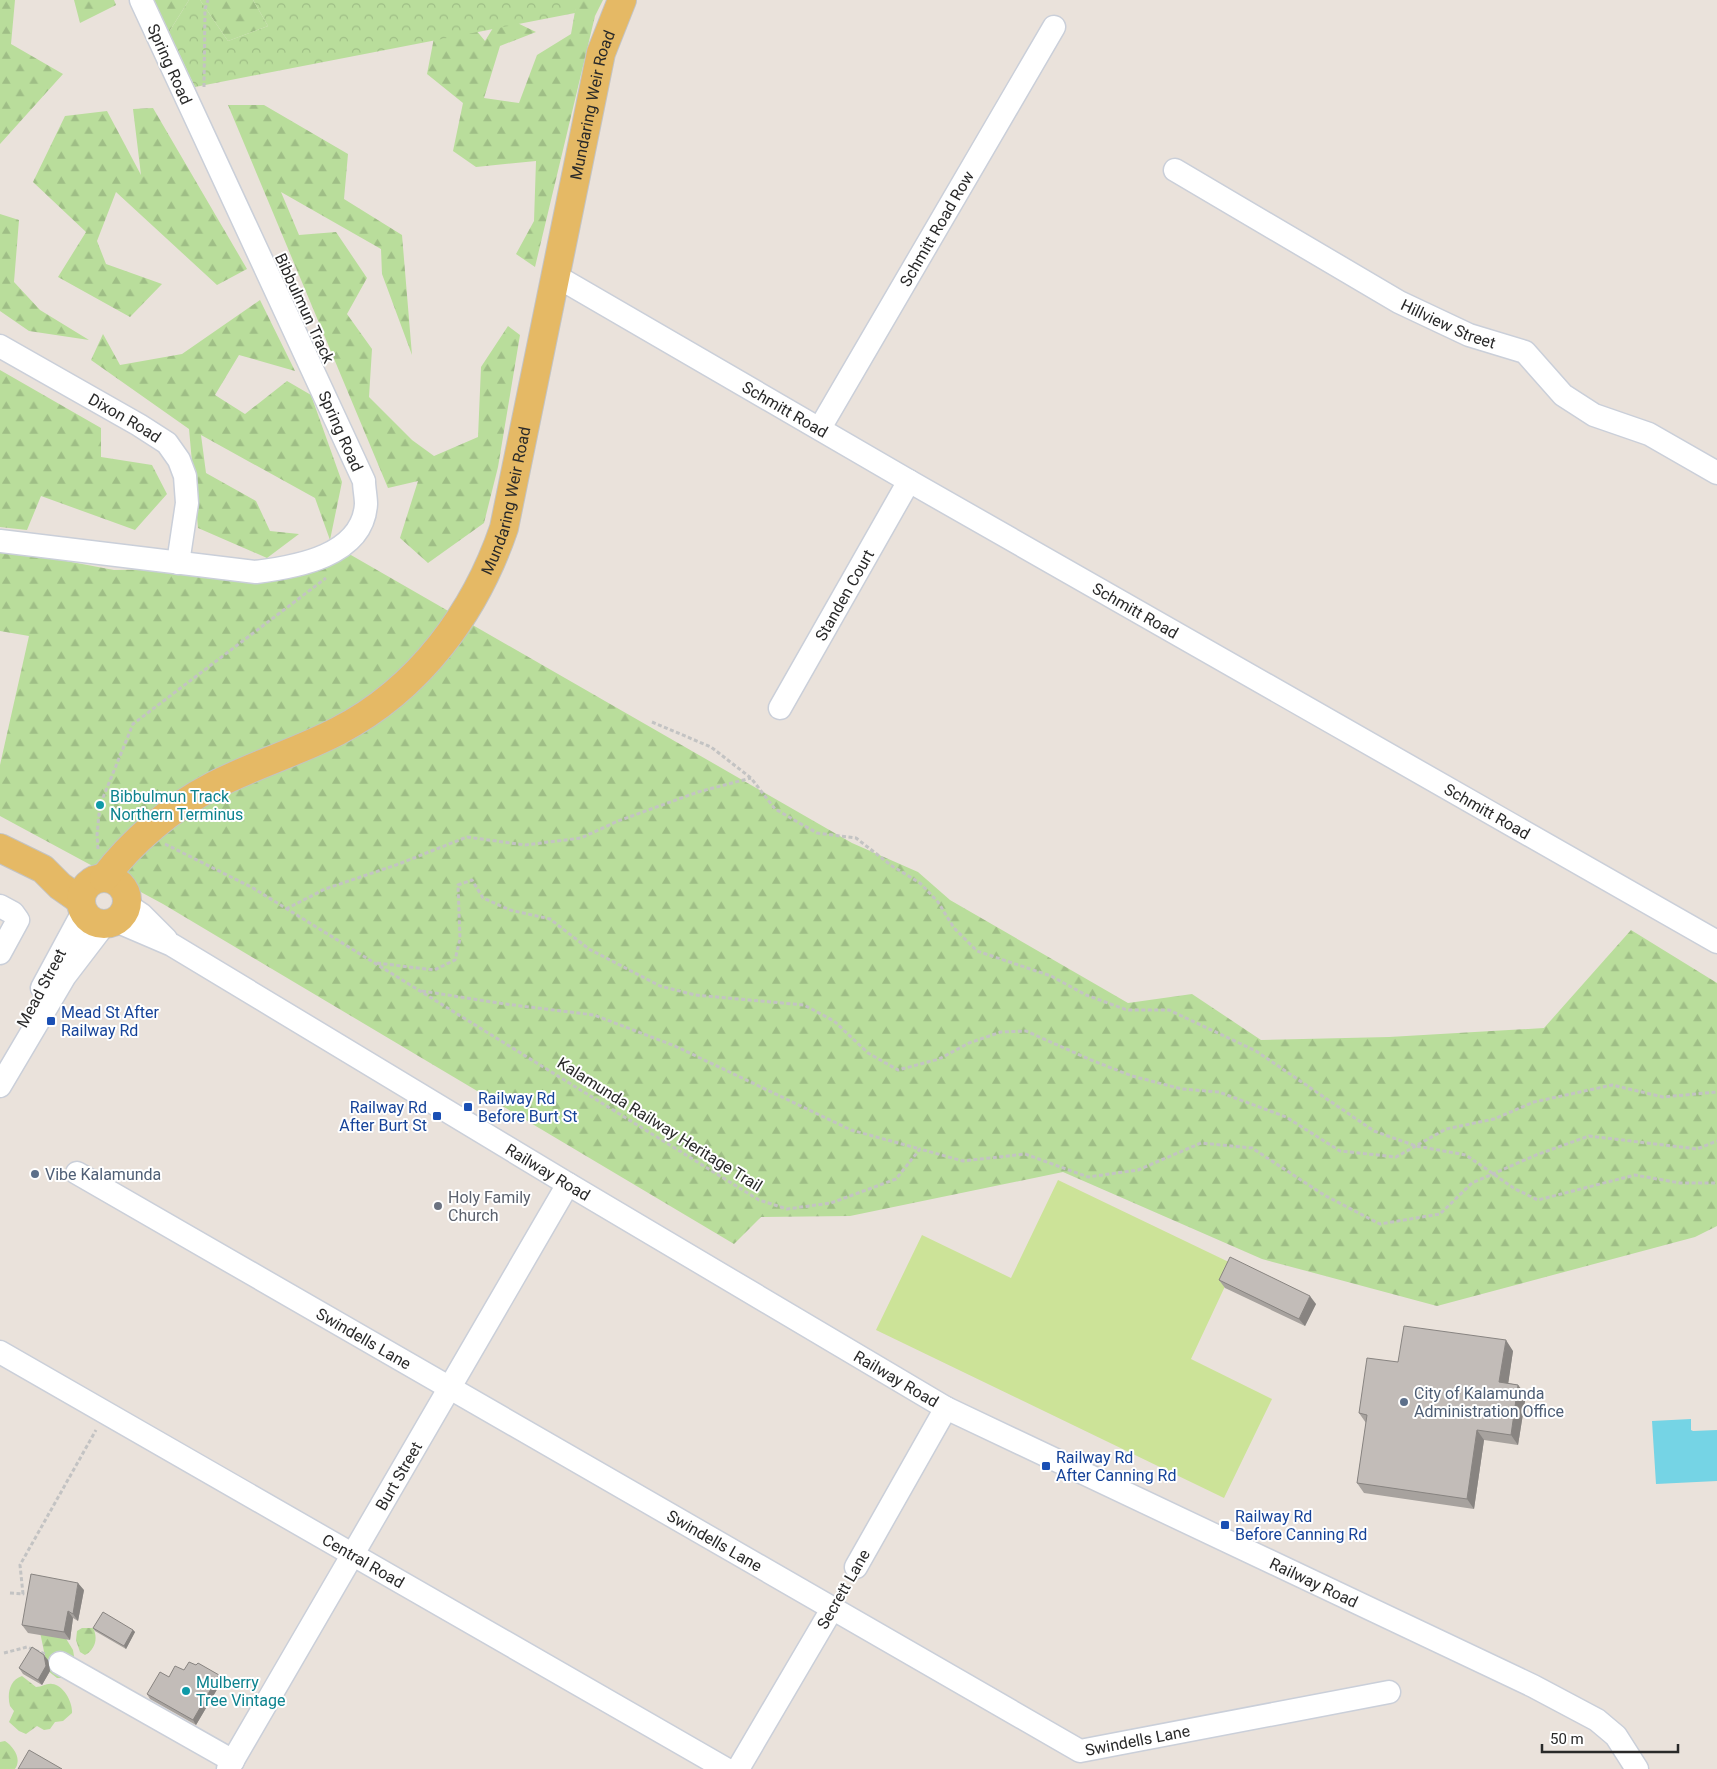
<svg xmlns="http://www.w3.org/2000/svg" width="1717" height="1769" font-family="Roboto,sans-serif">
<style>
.forest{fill:url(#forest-firs)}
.park{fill:url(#park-crowns)}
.pitch{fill:#cce398}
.water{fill:#75d4e5}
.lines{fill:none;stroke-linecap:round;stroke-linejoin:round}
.minor-casing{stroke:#cacfd9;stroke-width:25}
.major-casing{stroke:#c3c3c3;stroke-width:30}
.path{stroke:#c3c3c3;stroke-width:3;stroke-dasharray:4 2.5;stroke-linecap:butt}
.minor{stroke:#fff;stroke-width:22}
.major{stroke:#e5b965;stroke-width:28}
.wall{fill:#a7a29e}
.shaded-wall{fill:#888481}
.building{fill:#c2bcb8;stroke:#888481}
.culture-dot{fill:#0f9aa8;stroke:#fff;stroke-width:2}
.transit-dot{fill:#1a4fb4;stroke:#fff;stroke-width:2}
.service-dot{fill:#5c6f8a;stroke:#fff;stroke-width:2}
.worship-dot{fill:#6b7280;stroke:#fff;stroke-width:2}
.labels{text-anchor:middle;stroke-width:4;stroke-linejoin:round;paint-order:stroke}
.street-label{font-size:16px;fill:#292929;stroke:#fff}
.culture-label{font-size:16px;fill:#0d838f;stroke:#fff;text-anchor:start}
.transit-label{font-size:16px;fill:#164399;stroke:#fff;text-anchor:start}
.service-label{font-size:16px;fill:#4e5e75;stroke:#fff;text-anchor:start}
.worship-label{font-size:16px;fill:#5b616d;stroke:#fff;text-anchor:start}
</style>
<defs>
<pattern id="forest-firs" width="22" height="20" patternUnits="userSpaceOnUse" patternTransform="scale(1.25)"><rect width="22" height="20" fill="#b9dd9b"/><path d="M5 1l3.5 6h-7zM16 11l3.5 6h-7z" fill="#9fbe86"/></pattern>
<pattern id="park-crowns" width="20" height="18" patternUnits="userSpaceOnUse" patternTransform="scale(1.25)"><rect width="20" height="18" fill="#b9dd9b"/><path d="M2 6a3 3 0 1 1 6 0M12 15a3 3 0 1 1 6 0" fill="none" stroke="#9fbe86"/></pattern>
</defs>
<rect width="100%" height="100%" fill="#eae2db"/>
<path class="forest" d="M0,0H15L11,44L63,74L0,144Z
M74,0H114L116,5L80,23Z
M154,0H189L169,32Z
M200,0H253L268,26L228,41Z
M577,0H603L595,16L535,267L516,254L534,221L536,161L476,167L453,151L463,103L427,74L439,12L466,18L485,41L501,15L536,32L500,46L484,98L519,103L537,55L571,34Z
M228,105H264L348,154L344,199L402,235L412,355L382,274L381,249L281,192L299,235L336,232L367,278L347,314L372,349L369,397L412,440L434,456L478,437L481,367L508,326L520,335L498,467L484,523L428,563L400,538L418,481L388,488Z
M153,108L247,269L217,285L116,192L97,241L106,264L162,284L130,317L58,277L86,232L33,182L65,116L107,111L141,175L133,109Z
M0,214L19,220L14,282L40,310L89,340L29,331L0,311Z
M260,300L295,371L239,355L215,395L245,414L287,381L311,395L342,482L330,540L315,498L201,435L206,473L256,501L270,531L299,534L267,558L198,528L189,429L91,360L103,334L120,365L182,354Z
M0,370L101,428V457L152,465L167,494L135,530L41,496L27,530L0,527Z
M337,547L852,843L918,872L950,900L1128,1003L1192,994L1261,1040L1389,1037L1544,1028L1631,930L1717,983V1226L1695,1237L1437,1306L1262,1259L1063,1172L850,1216L761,1217L734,1244L163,904L0,816V765L29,636L0,631V551H13L114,570L179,569L278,580Z
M82,1628H93C98,1637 96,1649 85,1655L80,1652L76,1640L77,1631Z
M40,1632L65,1637L73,1650L75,1662L66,1678H57L48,1671Z
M22,1676L36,1687C42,1687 47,1683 52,1684C64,1685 73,1703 72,1713L63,1721L55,1722L50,1729L44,1730L37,1726L26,1734L19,1731L9,1722L14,1711L10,1706C7,1695 9,1680 22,1676Z
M5,1741C14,1747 22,1759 15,1769H0V1742Z"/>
<path class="park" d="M189,0H200L228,41L268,26L253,0H578L575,13L195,87L169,32Z"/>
<path class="pitch" d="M1058,1180L1235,1265L1191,1359L1272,1399L1224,1498L876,1330L922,1235L1011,1278Z"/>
<path class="water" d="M1691,1419V1430L1693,1431L1717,1430V1481L1656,1484L1652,1421Z"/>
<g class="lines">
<defs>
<g id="minor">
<path id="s1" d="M1175,170L1399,302L1469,335L1525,352L1563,395L1594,415L1649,434L1717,473"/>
<path id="s2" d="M556,276L909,481L1717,942"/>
<path id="s3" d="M0,346L139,425L167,443L179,460L185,476L187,503L178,563"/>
<path id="s4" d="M820,428L1054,27"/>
<path d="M0,541L256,572C296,567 363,556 366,504C366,497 364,488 364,481L141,0"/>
<path id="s5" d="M780,708L909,481"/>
<path d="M127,905L142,915L166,939"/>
<path d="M0,906L13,913L18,920L0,953"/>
<path id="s6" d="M116,921L172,945L568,1184L946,1408L1533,1686L1597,1720L1616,1736L1637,1769"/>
<path d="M42,988L83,912"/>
<path d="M0,1086L65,976L104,925"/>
<path id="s7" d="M77,1173L1080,1751L1389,1692"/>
<path id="s8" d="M0,1352L726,1769"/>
<path d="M856,1567L946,1408"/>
<path d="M60,1663L233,1761"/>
<path id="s9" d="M228,1769L568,1184"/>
<path d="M738,1769L832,1609"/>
</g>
<g id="major">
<path d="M0,848L43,869L60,886L80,900"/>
<circle cx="104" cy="901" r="23"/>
<path id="s10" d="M104,878C132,841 172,807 213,786C253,765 298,752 338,731C419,689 475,613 504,528L601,53L622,0"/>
</g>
</defs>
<use href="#minor" class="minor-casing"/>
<use href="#major" class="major-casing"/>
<path class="path" d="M204,87L205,9L208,0
M652,722L711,747L751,778L775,809L817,833L856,838L892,866L920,883L938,902L954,928L977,951L1051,976L1086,995L1127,1010H1169L1256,1051L1374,1131L1416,1146L1466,1155L1515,1189L1538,1200L1635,1175L1680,1183H1717
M165,844L253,888L759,1200L787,1209L831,1203L896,1179L920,1149L963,1161L1025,1154L1088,1177L1138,1170L1201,1143L1252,1148L1324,1195L1380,1224L1440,1214L1472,1183L1536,1155L1589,1136L1697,1149L1717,1141
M98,849L97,835L100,805L133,724L326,578
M286,909L325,889L396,865L467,837L525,845L581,838L618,821L698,792L751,778
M377,963L434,970L455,960L460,939L458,885L472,880L483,898L510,910L550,919L589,949L660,986L695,995L804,1005L834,1021L868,1053L898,1070L939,1059L969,1043L1001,1032L1026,1031L1091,1060L1132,1076L1182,1089L1219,1092L1286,1117L1340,1151L1396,1157L1446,1129L1494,1119L1534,1102L1612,1085L1663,1097L1717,1092
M422,991L505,1004L594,1015L675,1046L851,1130L920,1149
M10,1593L23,1594L20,1565L96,1430
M4,1653L27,1647L45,1654"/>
<use href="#minor" class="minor"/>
<use href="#major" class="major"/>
</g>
<path class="wall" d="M1219,1280L1316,1304L1305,1326L1225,1288Z
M1513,1351L1508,1383L1518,1385L1526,1395L1518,1445L1484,1440L1474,1509L1364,1493L1357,1483L1366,1423L1359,1413L1398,1362Z
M84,1590L78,1621L73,1618L70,1640L28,1633L22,1625Z
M93,1628L133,1630L135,1632L126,1649L95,1631Z
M48,1660L50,1671L42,1685L23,1674L19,1668Z
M184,1670L222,1681L196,1725L150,1699L147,1694L169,1677Z"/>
<path class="shaded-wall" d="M1310,1296L1316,1304L1305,1326L1299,1319Z
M1506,1340L1513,1351L1507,1392L1499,1382Z
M1518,1385L1526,1395L1518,1445L1511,1435Z
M1477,1430L1484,1440L1474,1509L1467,1499Z
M78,1583L84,1590L78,1621L73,1614Z
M68,1611L73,1618L70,1640L64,1632Z
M133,1630L135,1632L126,1649L124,1646Z
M44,1655L48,1660L50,1671L42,1685L38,1680Z
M219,1675L222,1681L196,1725L193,1720Z"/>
<path class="building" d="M1230,1257L1310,1296L1299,1319L1219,1280Z
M1404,1326L1506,1340L1499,1382L1518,1385L1511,1435L1477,1430L1467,1499L1357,1483L1367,1415L1359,1413L1367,1358L1398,1362Z
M31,1574L78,1583L73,1614L68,1611L64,1632L22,1625Z
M103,1612L133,1630L124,1646L93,1628Z
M32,1647L44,1655L46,1666L38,1680L19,1668Z
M189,1662L196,1665L198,1663L219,1675L193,1720L147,1694L160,1672L169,1677L175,1666L184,1670Z
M29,1750L62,1769H18Z"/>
<g class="culture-dot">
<circle cx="100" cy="805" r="5"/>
<circle cx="186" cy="1691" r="5"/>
</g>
<g class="transit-dot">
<rect x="46" y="1016" width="10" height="10" rx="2.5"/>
<rect x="463" y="1102" width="10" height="10" rx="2.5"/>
<rect x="432" y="1111" width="10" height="10" rx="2.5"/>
<rect x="1041" y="1461" width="10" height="10" rx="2.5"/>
<rect x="1220" y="1520" width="10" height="10" rx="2.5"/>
</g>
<g class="service-dot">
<circle cx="35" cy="1174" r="5"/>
<circle cx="1404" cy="1402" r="5"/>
</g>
<circle class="worship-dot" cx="438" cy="1206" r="5"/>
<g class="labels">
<g class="street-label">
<text transform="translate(170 64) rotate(66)" y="6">Spring Road</text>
<text dy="6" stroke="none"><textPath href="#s10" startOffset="981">Mundaring Weir Road</textPath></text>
<text dy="6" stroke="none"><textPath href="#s4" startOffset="231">Schmitt Road Row</textPath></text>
<text transform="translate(305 308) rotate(65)" y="6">Bibbulmun Track</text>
<text dy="6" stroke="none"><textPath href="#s1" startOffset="314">Hillview Street</textPath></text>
<text dy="6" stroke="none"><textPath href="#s2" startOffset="265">Schmitt Road</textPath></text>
<text dy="6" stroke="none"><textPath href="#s3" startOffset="144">Dixon Road</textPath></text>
<text transform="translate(341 431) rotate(66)" y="6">Spring Road</text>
<text dy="6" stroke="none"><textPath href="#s10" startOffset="576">Mundaring Weir Road</textPath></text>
<text dy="6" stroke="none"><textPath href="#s5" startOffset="130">Standen Court</textPath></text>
<text dy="6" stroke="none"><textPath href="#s2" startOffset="669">Schmitt Road</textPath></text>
<text dy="6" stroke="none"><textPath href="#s2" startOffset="1074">Schmitt Road</textPath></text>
<text transform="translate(41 988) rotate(-62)" y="6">Mead Street</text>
<text transform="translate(660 1124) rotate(32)" y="6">Kalamunda Railway Heritage Trail</text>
<text dy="6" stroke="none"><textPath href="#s6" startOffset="500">Railway Road</textPath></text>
<text dy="6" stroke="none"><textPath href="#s7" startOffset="331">Swindells Lane</textPath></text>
<text dy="6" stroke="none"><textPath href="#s6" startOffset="905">Railway Road</textPath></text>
<text dy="6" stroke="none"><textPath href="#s9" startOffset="339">Burt Street</textPath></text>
<text dy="6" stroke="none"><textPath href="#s7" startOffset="736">Swindells Lane</textPath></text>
<text dy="6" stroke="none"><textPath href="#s8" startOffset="419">Central Road</textPath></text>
<text dy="6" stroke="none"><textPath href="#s6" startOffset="1370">Railway Road</textPath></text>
<text transform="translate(843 1589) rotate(-60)" y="6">Secrett Lane</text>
<text dy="6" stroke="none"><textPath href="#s7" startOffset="1216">Swindells Lane</textPath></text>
</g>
<g class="culture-label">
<text x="110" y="802">Bibbulmun Track<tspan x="110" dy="18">Northern Terminus</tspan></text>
<text x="196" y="1688">Mulberry<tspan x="196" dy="18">Tree Vintage</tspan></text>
</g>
<g class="transit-label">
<text x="61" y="1018">Mead St After<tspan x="61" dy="18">Railway Rd</tspan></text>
<text x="478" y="1104">Railway Rd<tspan x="478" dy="18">Before Burt St</tspan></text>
<text x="427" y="1113" text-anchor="end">Railway Rd<tspan x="427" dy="18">After Burt St</tspan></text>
<text x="1056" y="1463">Railway Rd<tspan x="1056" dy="18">After Canning Rd</tspan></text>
<text x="1235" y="1522">Railway Rd<tspan x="1235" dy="18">Before Canning Rd</tspan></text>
</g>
<g class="service-label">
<text x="45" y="1180">Vibe Kalamunda</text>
<text x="1414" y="1399">City of Kalamunda<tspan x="1414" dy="18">Administration Office</tspan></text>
</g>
<g class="worship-label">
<text x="448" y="1203">Holy Family<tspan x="448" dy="18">Church</tspan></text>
</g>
</g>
<path d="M1542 1744v8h136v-8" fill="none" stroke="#292929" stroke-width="2.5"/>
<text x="1550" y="1744" font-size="15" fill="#292929" stroke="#ffffff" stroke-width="4" paint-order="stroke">50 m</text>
</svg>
